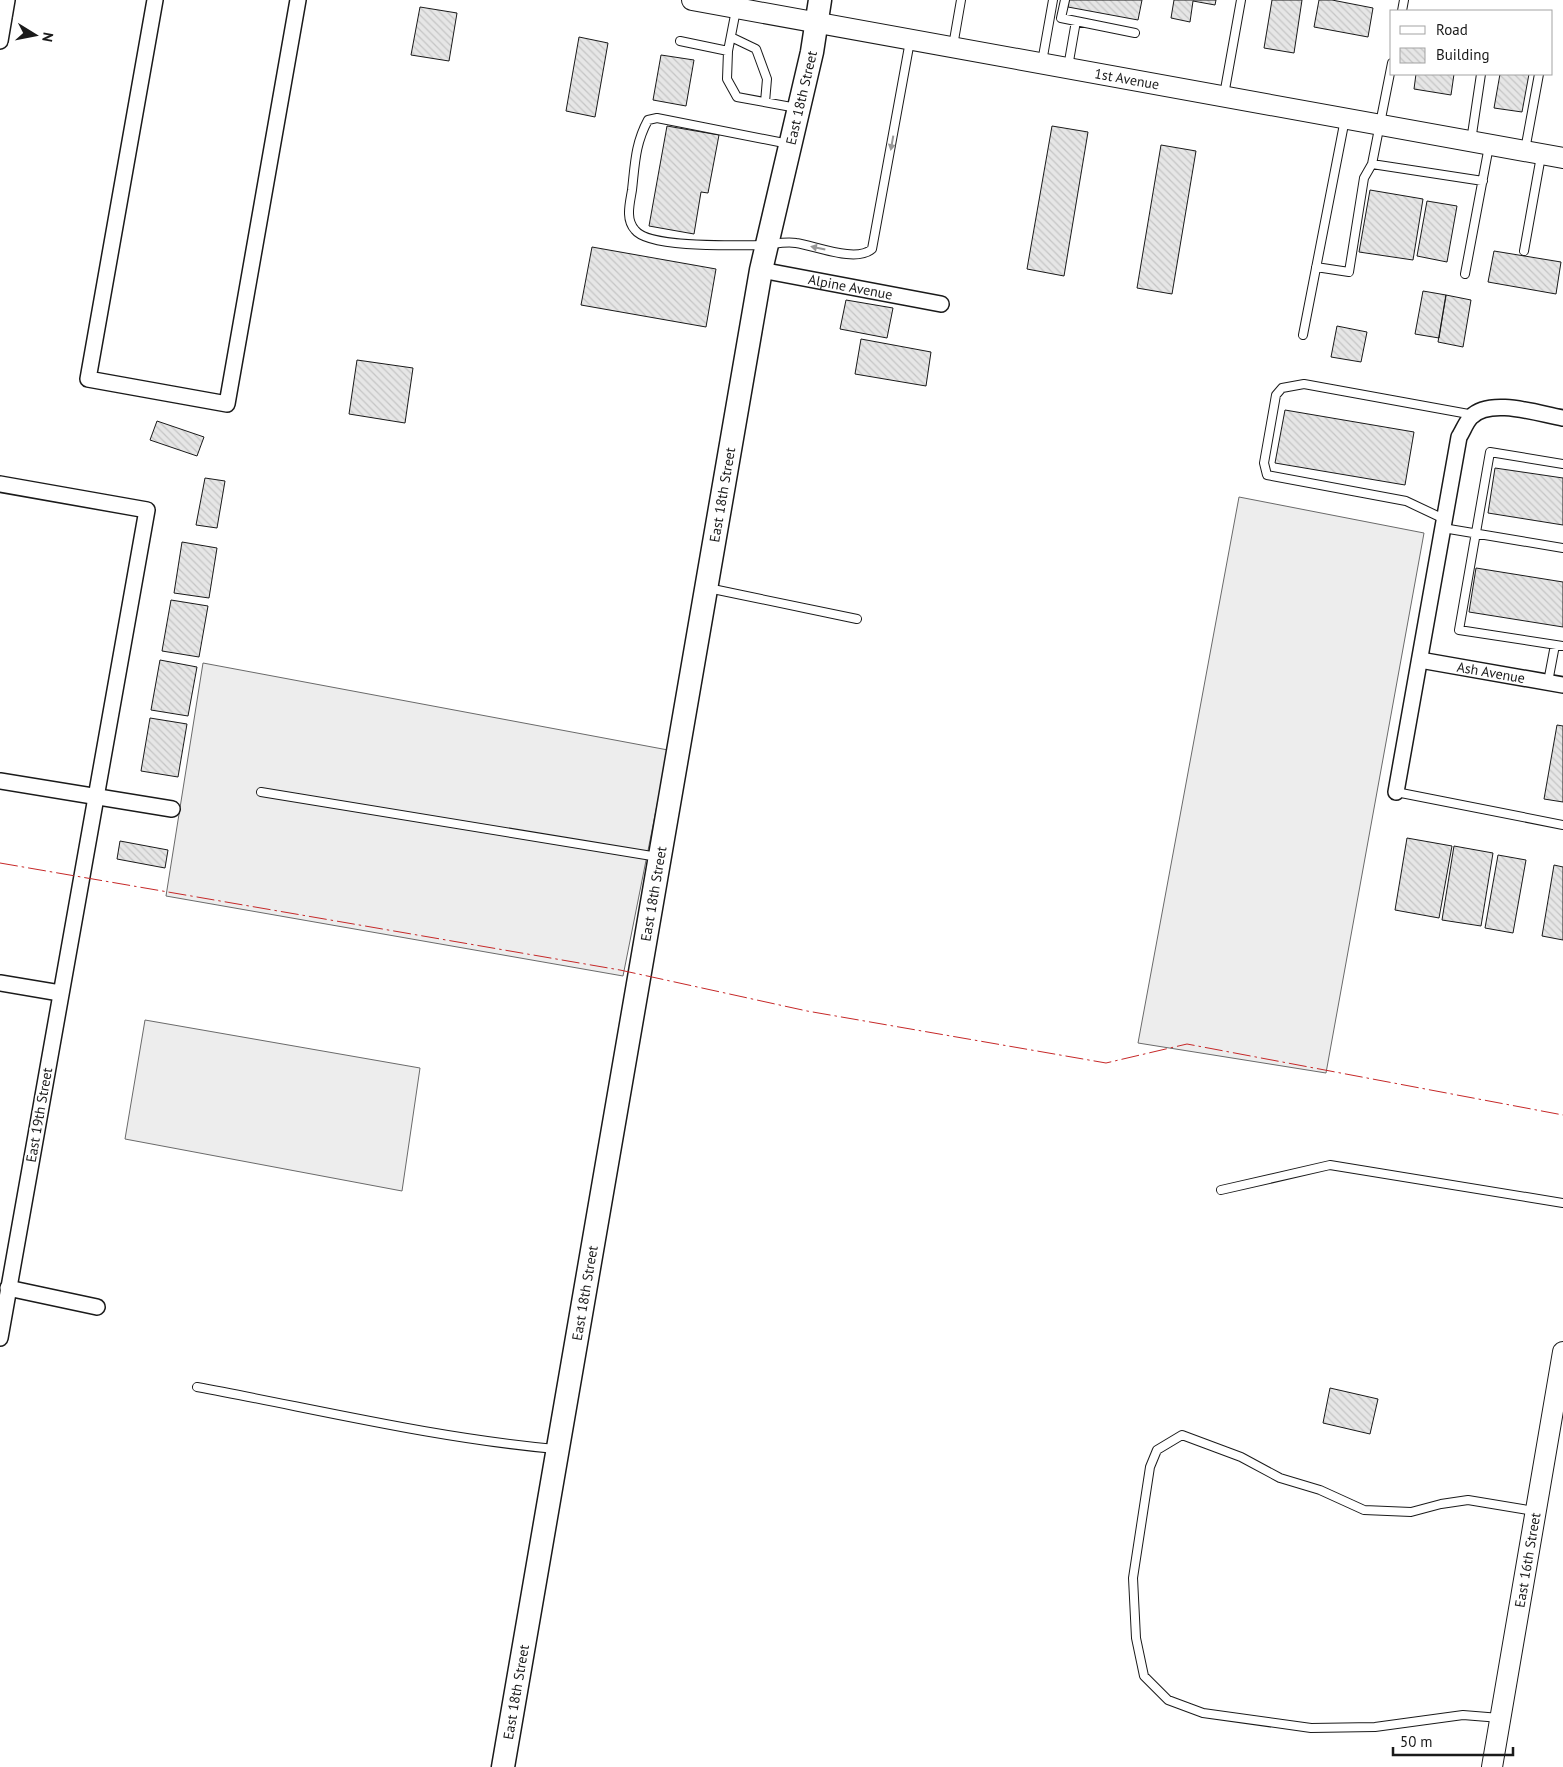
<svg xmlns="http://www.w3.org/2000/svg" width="1563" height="1767" font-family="'PT Sans',sans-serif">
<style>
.built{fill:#ededed;stroke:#6a6a6a}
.building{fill:url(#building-back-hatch);stroke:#1a1a1a}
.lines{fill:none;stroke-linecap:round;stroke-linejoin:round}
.lane-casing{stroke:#1a1a1a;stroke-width:10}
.street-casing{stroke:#1a1a1a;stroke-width:18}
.secondary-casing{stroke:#1a1a1a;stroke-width:22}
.primary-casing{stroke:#1a1a1a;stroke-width:25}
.lane{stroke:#fff;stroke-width:8}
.street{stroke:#fff;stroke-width:15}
.secondary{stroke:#fff;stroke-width:20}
.primary{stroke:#fff;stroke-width:22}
.power{stroke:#c62828;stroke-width:1;stroke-dasharray:18 4 2.5 4;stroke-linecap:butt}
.oneway{fill:#989898}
.labels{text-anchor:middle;stroke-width:4;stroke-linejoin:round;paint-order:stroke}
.street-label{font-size:14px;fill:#1a1a1a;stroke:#fff}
</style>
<defs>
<pattern id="building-back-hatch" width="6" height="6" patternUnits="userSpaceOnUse" patternTransform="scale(1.25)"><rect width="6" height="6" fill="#e6e6e6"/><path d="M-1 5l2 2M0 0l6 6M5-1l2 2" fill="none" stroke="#c5c5c5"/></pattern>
</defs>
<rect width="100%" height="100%" fill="#fff"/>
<path class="built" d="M1239,497L1424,533L1326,1073L1138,1043Z
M203,663L668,750L623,976L166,896Z
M145,1020L420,1068L402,1191L125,1139Z"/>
<path class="building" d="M1069,0H1142L1138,20L1068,7Z
M1174,0H1216L1215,5L1193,1L1190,22L1171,18Z
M1272,0H1302L1294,53L1264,48Z
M1319,0H1332L1373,8L1368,37L1314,27Z
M420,7L457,13L449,61L411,55Z
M579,37L608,43L595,117L566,111Z
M661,55L694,60L686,106L653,100Z
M1416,74H1454L1451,95L1414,89Z
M1500,74H1529L1522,112L1494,108Z
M667,126L719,135L708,193L701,192L694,234L649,226Z
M1052,126L1088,132L1064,276L1027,269Z
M1161,145L1196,151L1172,294L1137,288Z
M1370,190L1423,199L1413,260L1359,252Z
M1427,201L1457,206L1447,262L1417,256Z
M592,247L716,269L706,327L581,305Z
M1494,251L1561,262L1556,294L1488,282Z
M1423,291L1446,295L1439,338L1415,334Z
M1446,295L1471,300L1463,347L1438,342Z
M846,300L893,308L887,338L840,329Z
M1337,326L1367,332L1361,362L1331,357Z
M861,339L931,352L926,386L855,374Z
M357,360L413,368L405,423L349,414Z
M1285,410L1414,432L1405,485L1275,463Z
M157,421L204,437L197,456L150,440Z
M1495,468L1563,478V525L1488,513Z
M205,478L225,481L217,528L196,525Z
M182,542L217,548L209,598L174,593Z
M1476,568L1563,582V627L1469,612Z
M171,600L208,606L199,657L162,651Z
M160,660L197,667L188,716L151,710Z
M150,718L187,724L178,777L141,771Z
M1557,725L1563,726V802L1544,799Z
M1407,838L1452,846L1439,918L1395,910Z
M120,841L168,850L165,868L117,859Z
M1454,846L1493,853L1481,926L1442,920Z
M1498,855L1526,860L1513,933L1485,928Z
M1554,865L1563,867V940L1542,936Z
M1330,1388L1378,1399L1370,1434L1323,1423Z"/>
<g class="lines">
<defs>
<path id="lane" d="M1065,0L1061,18L1135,33
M1402,11L1404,0
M731,37L756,49L767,79L765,102
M680,41L728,51L736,10
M953,46L961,0
M728,51L727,79L737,97L797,108
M1042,62L1053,0
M1392,63L1372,164L1483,181
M1068,67L1076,21
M1224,95L1241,0
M1471,141L1481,74
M789,144L657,118L648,120C635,144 635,164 632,190C630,203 625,219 635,230C649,249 741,245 765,245C775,244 786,241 796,243C816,246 856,263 872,249L910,41
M1525,150L1539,74
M1524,251L1541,156
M1316,267L1349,272L1364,178L1372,164
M1465,274L1489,146
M1303,335L1345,119
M1563,464L1490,452L1459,630L1563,646
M1444,519L1406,501L1267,475L1264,463L1276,395L1282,388L1304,384L1474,415
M1443,528L1563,548
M708,588L857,619
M1548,682L1555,645
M261,792L658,857
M1396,792L1563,825
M1221,1190L1330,1165L1563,1203
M197,1387C316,1409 434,1438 555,1449
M1500,1718L1463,1715L1375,1727L1311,1728L1203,1713L1168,1700L1144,1676L1136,1638L1133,1578L1150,1467L1157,1450L1182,1435L1241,1457L1280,1478L1320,1490L1364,1510L1411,1512L1441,1504L1468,1500L1534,1511"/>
<g id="street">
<path d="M155,0L88,379L227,404L298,0"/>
<path d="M0,41L7,0"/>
<path id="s1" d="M761,270L941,304"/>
<path d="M0,484L147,510L0,1338"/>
<path id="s2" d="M1420,660L1563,685"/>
<path d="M0,781L172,809"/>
<path d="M1396,792L1459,437C1463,431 1466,422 1471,417C1490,397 1539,414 1563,418"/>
<path d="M0,983L60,993"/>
<path d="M8,1288L97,1307"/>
</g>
<g id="secondary">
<path id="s3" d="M692,0L1563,158"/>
<path id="s4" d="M1492,1767L1563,1352"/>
</g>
<g id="primary">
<path id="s5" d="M503,1767L761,270L812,52L820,0"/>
</g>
</defs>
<use href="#lane" class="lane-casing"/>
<use href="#street" class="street-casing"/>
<use href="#secondary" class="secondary-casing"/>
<use href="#primary" class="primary-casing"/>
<use href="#lane" class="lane"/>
<use href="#street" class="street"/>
<use href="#secondary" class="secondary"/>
<use href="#primary" class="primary"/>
<path class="power" d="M0,863L620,970L807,1011L1106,1063L1187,1044L1563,1115"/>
</g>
<defs><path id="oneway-solid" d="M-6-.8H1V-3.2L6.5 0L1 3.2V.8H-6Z" transform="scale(1.25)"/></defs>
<g class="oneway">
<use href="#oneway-solid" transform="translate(892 143) rotate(100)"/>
<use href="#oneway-solid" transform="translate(818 248) rotate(-168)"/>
</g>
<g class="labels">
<g class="street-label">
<text dy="5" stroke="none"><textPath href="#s3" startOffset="442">1st Avenue</textPath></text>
<text dy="5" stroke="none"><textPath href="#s5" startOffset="1696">East 18th Street</textPath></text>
<text dy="5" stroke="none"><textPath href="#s1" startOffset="91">Alpine Avenue</textPath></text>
<text dy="5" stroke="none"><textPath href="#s5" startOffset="1291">East 18th Street</textPath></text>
<text dy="5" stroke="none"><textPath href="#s2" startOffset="72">Ash Avenue</textPath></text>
<text dy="5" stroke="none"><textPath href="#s5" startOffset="886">East 18th Street</textPath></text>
<text transform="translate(39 1115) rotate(-80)" y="5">East 19th Street</text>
<text dy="5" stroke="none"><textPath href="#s5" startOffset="481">East 18th Street</textPath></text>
<text dy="5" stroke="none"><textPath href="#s4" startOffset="210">East 16th Street</textPath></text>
<text dy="5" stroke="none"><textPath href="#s5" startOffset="76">East 18th Street</textPath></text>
</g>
</g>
<rect x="1390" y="10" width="162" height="65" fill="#ffffff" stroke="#a3a3a3"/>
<rect x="1400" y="26" width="25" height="8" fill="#ffffff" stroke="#a3a3a3"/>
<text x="1436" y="35" font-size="15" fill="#1a1a1a">Road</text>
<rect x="1400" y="48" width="25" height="15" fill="url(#building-back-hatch)" stroke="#a3a3a3"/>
<text x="1436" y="60" font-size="15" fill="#1a1a1a">Building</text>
<g transform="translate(35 35) rotate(100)" stroke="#ffffff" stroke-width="4" paint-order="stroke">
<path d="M0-4L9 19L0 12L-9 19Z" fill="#1a1a1a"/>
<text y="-8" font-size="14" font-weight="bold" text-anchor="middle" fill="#1a1a1a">N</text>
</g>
<path d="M1393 1747v8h120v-8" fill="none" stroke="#1a1a1a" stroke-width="2.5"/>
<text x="1400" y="1747" font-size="15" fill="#1a1a1a" stroke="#ffffff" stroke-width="4" paint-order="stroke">50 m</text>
</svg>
